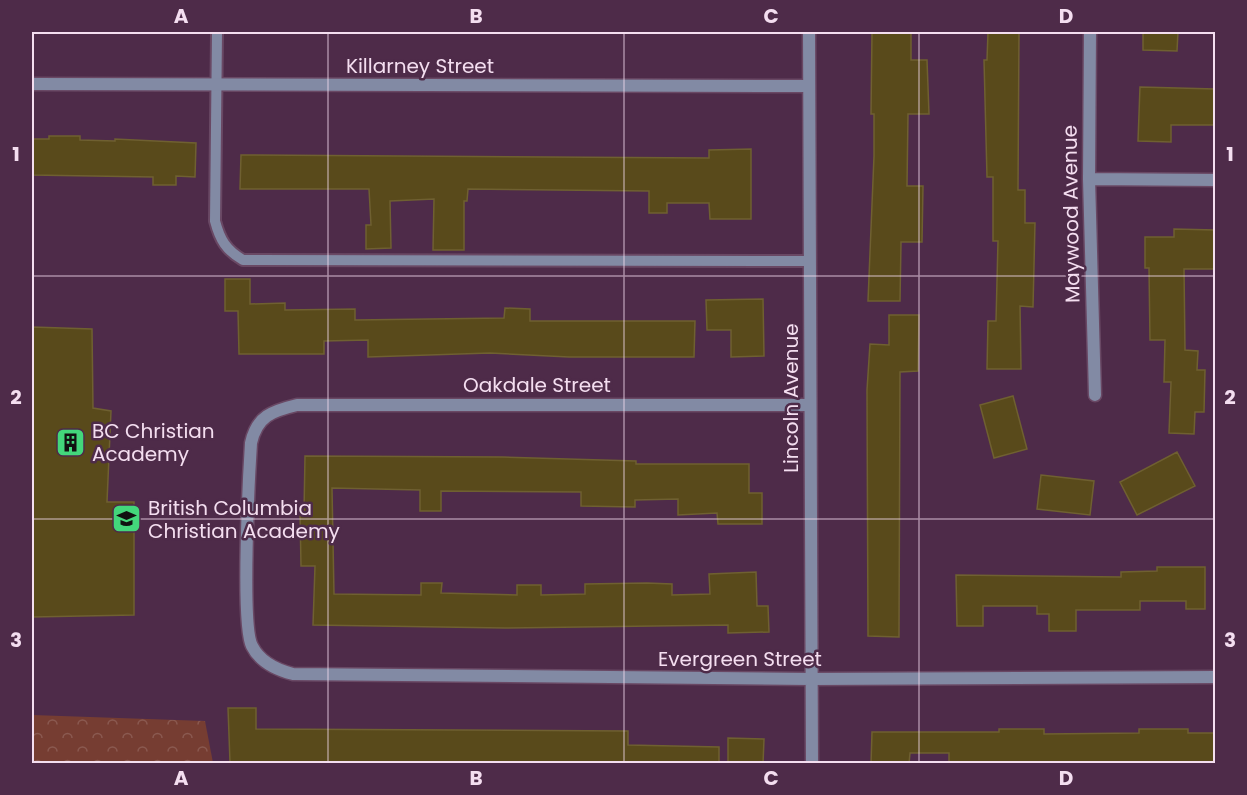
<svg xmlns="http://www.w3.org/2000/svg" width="1247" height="795" font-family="Poppins,sans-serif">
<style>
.forest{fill:url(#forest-crowns)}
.building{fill:#594a1b;stroke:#6f6031;stroke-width:1.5}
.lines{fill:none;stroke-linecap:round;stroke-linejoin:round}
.lane-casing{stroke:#694864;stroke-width:14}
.street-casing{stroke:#694864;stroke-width:15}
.lane{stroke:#828aa4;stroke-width:10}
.street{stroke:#828aa4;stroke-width:12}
.grid{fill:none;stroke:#f4def0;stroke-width:1.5;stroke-opacity:0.55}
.labels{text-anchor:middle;stroke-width:5;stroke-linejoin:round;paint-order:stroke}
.street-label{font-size:20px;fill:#f4def0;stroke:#4e2b49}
.poi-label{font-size:20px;fill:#f4def0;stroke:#4e2b49;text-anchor:start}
.neatline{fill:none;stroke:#f4def0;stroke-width:2}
.grid-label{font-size:20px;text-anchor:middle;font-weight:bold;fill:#f4def0}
</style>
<defs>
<pattern id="forest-crowns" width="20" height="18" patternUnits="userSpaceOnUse" patternTransform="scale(1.5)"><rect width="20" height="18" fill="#763d32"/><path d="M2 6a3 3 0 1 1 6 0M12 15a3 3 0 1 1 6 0" fill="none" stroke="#8a5950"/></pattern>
</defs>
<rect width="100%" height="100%" fill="#4e2b49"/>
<path class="forest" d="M32,715L205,721L213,763H32Z"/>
<path class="building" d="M872,32H911V60H927L929,114H908L907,186H923L922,242H901L900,301H868L874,156V114H871Z
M988,32H1019L1018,190H1025V223H1035L1033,307L1020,306L1021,369H987L988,321H996L998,241H993V177H987L984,60H987Z
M1143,32H1178L1177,51L1143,50Z
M1140,87L1215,89V125H1171V142L1138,141Z
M49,136H80V140L115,141V139L196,143L195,177L176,176V185H153V177L32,175V139H49Z
M751,149V219H710L709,203H667V213H649V191L468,189L467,201H464V250H433L434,199L390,201L391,248L366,249V225H371L369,189H240L241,155L709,158V150Z
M1174,229L1215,230V269H1184L1185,350L1198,351L1197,370H1205L1204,412H1195L1194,434L1169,433L1171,382H1164L1165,340H1150L1149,268H1145V237H1174Z
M225,279H250V304L285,303V310L355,309V320L504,318L505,308L530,309V321H695L694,357H569L490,353L368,357V340L324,341V354H239L238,311H225Z
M763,299L764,356L731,357V330H707L706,300Z
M889,315H919L918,371L900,372L899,637L868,636L867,390L870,344L889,345Z
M32,327L92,329L93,408L111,411L107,502H134V615L32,617Z
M1013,396L1027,449L994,458L980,405Z
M1177,452L1195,486L1137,515L1120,482Z
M305,456L503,457L636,461V464H749V493H762V524H718L717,513L678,515V499L635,500V507L581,506V492L441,491V511H420V490L332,488L334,594L421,595V583H442L441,593L517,595V585H541V595L585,594V584L647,583L672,584V595L710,594L709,574L756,572L757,606H768L769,632L728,633V625L505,628L313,625L315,566H301L300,512H304Z
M1041,475L1094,481L1090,515L1037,509Z
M1157,567H1205V609H1186V601H1140V610H1076V631H1049V614H1037V606H983V626H957L956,575L1121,577V572L1157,571Z
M228,708H256V729L628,731V745L719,747V764L230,762Z
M999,729H1044V734L1139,733V729H1188V733H1215V764H949V753H910L909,764H871L872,732H999Z
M728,738L764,739L763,764H728Z"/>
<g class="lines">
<defs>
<path id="lane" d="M217,32L215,221C220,240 226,250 243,260L810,261"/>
<path id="street" d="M809,32L812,764
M1090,32L1089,179L1095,395
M32,84L809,86
M1089,179L1216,180
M810,405H297C272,411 257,416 251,443C249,474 241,626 252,646C260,662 277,670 293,674L811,679L1216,677"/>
</defs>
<use href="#lane" class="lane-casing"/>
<use href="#street" class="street-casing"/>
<use href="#lane" class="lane"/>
<use href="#street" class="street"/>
</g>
<path class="grid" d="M328,32V764M624,32V764M919,32V764M32,276H1216M32,519H1216"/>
<defs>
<symbol id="building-square" viewBox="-11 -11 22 22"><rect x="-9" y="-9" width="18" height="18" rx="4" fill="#43d77b" stroke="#4e2b49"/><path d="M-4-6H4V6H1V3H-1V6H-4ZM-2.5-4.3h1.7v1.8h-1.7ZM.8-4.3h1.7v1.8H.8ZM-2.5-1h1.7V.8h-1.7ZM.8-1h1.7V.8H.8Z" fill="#111"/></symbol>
<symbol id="school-square" viewBox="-11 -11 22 22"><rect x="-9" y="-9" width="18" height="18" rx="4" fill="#43d77b" stroke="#4e2b49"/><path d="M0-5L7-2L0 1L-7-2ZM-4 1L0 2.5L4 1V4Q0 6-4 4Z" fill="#111"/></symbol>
</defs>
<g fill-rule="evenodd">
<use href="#building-square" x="54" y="426" width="33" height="33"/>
<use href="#school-square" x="110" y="502" width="33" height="33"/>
</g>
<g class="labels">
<g class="street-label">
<text x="420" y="73">Killarney Street</text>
<text transform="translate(1071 214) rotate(-91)" y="7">Maywood Avenue</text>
<text x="537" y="392">Oakdale Street</text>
<text transform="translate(791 398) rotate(-90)" y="7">Lincoln Avenue</text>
<text x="740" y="666">Evergreen Street</text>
</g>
<g class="poi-label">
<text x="92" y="438">BC Christian<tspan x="92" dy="23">Academy</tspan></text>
<text x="148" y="515">British Columbia<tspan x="148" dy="23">Christian Academy</tspan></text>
</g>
</g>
<rect width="1247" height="795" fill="none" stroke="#4e2b49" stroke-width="66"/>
<rect x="33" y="33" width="1181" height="729" class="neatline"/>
<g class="grid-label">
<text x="181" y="23">A</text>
<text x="476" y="23">B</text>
<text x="771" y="23">C</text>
<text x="1066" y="23">D</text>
<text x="16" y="161">1</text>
<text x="1230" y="161">1</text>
<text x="16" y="404">2</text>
<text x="1230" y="404">2</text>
<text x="16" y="647">3</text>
<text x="1230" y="647">3</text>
<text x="181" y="785">A</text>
<text x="476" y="785">B</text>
<text x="771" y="785">C</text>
<text x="1066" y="785">D</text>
</g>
</svg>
